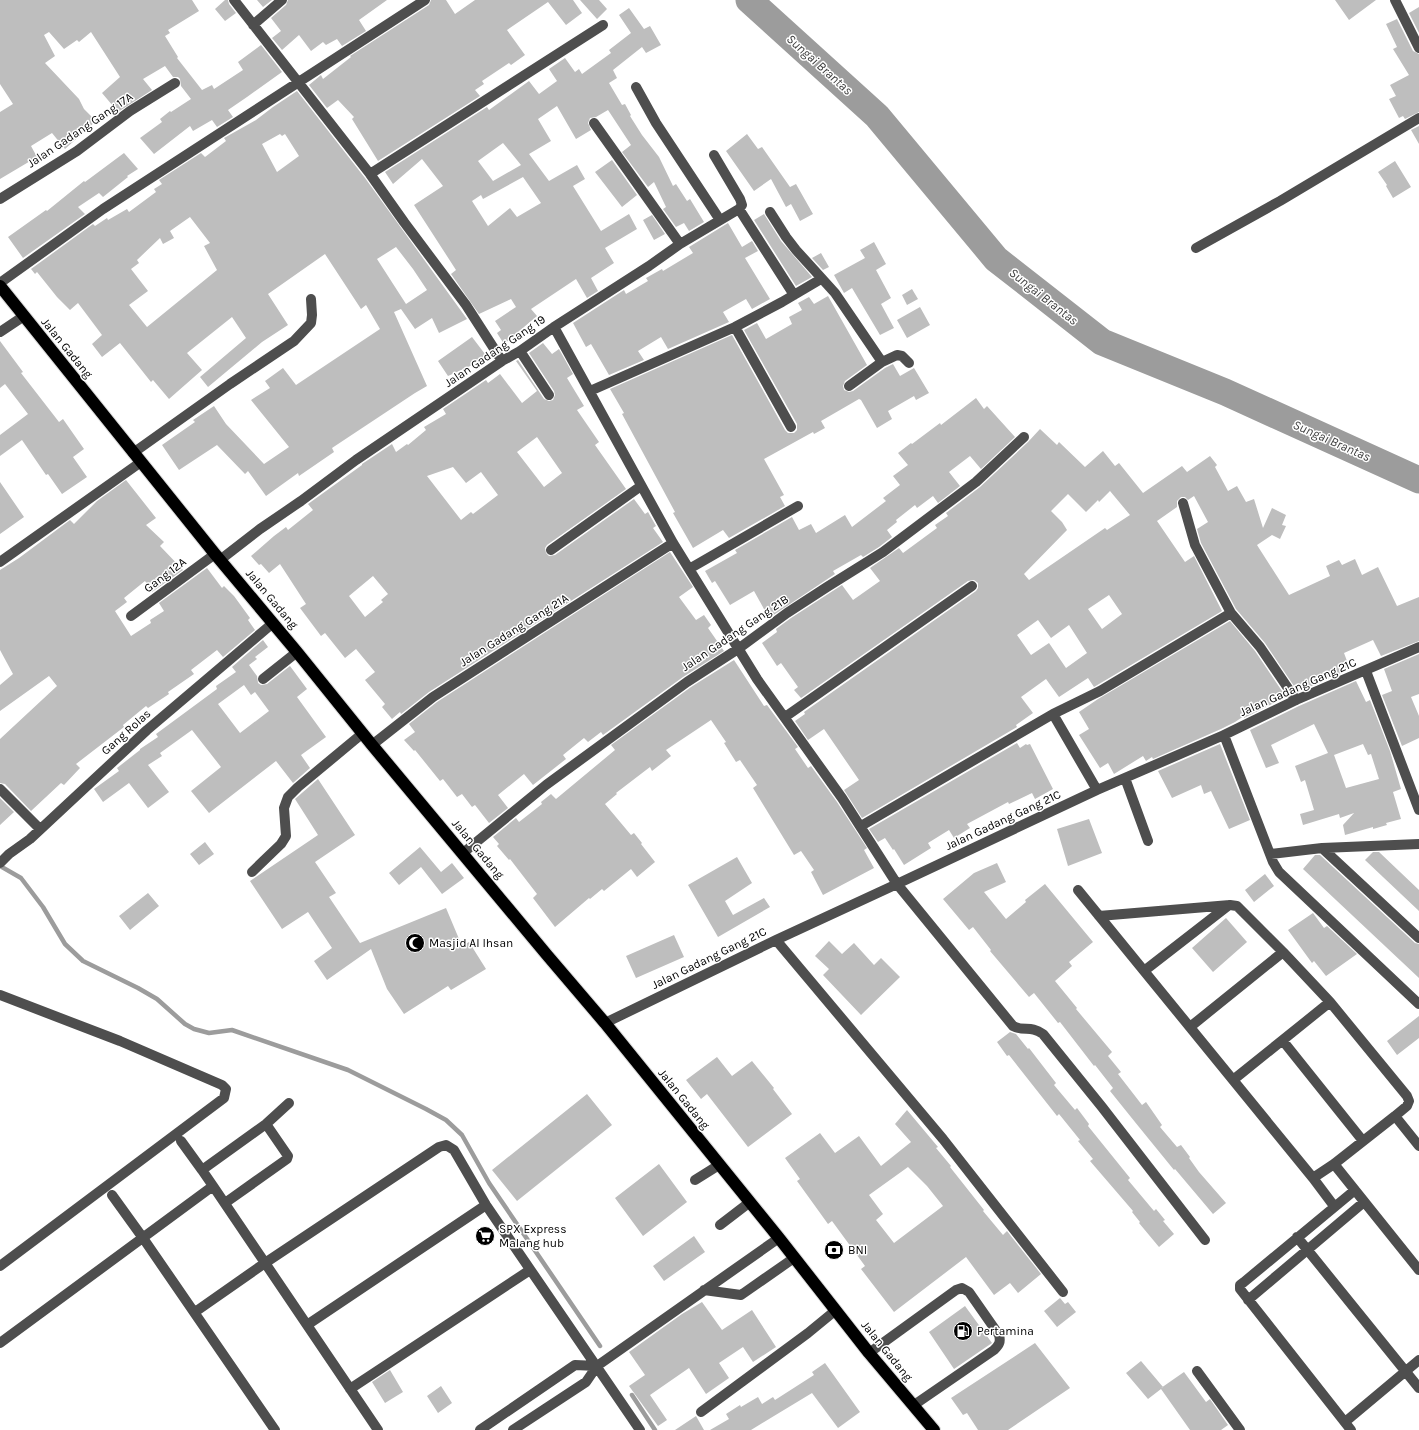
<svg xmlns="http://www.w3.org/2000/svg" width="1419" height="1430" font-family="Karla,sans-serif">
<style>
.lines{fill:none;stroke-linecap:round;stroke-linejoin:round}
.stream{stroke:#9c9c9c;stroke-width:4.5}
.river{stroke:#9c9c9c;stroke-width:27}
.building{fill:#bebebe;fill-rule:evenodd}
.highway-casing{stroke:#dbdbdb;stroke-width:14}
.minor{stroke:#4e4e4e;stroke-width:10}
.highway{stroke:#000;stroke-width:12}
.labels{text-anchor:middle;stroke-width:3;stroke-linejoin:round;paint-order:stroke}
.street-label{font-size:12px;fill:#000;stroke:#fff}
.poi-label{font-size:12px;fill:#000;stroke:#fff;text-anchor:start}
.water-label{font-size:13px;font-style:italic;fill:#3d3d3d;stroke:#fff}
</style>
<rect width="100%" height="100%" fill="#fff"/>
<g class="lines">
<path class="stream" d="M0,866L21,878L43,907L65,944L83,961L138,988L157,999L185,1024L194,1029L209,1033L232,1030L348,1070L426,1109L446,1120L462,1135L489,1183L600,1346
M632,1395L655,1430"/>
<path class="river" d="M749,0L877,116L996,259L1102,342L1225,392L1419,480"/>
</g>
<path class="building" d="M0,0H192L199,11L168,30L170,33L165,36L178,57L177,58L202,90L212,85L214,89L243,70L238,62L261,45L282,72L247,97L228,110L233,117L217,127L212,120L193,131L190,126L154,154L140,138L162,122L160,119L170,111L171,112L191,99L181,86L180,79L178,77H173L165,66L143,79L152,90L118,112L102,93L120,77L91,32L79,42L77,40L64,49L49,32L44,35L55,56L45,63L79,99L84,109L96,121L65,149L52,133L31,146L37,157L0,179V112L13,104L0,84Z
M225,0H228L229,4L236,13L225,21L215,9Z
M257,0H272L263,7Z
M288,0H387L359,20L366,31L342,46L337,39L326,45L323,42L311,51L299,35L282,50L272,38L281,31L271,18L286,5Z
M431,0H446L455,14L475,0H573L582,13L566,25L548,2L507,30L525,55L511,65L509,63L482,81L484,84L475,90L480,96L378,161L352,119L354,117L338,100L327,108L309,85L321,75L323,79L351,57L350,56L429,5Z
M580,0H599L607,9L597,19Z
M1335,0H1376L1349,20Z
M1419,7V33L1409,13Z
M629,8L644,29L650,26L661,45L646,53L642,47L613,70L617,78L609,83L622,105L625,104L631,115L630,116L642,135L659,157L673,186L676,184L687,201L690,199L704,222L689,231L684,223L676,227L663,209L666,207L654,182L648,187L622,152L631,145L608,110L596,117L590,118L588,123L591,130L576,139L557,106L538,119L551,141L529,154L549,181L577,165L585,179L573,186L601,231L629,214L637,229L605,248L614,263L591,278L598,291L587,298L576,279L531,309L537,316L504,344L497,333L501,330L495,321L516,307L511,299L479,314L451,274L456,270L414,205L443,186L422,159L393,184L385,172L487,107L489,110L529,81L539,94L557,81L549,69L565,58L575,72L579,69L582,74L611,53L609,50L631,33L619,15ZM503,143L521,165L493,181L478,161ZM523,177L541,203L517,217L510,208L488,226L472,201L481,195L483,199Z
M1397,19L1413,51L1419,54V112L1405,119L1403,116L1399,118L1389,99L1396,96L1390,85L1409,75L1393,49L1397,47L1386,24Z
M297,91L365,178L467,319L439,333L432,318L415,329L401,309L394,312L427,386L415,393L332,448L334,452L299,476L298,473L266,496L248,471L245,474L217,445L179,470L162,445L195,422L193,420L214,406L226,424L264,464L289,447L251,400L270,388L265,381L283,368L296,385L380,329L366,305L361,309L325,254L268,294L288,325L262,342L208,387L200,377L246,338L232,317L187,353L202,370L169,399L153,380L151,382L120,343L102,357L92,344L102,335L78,303L70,310L57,297L37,272L35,274L31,269L93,224L95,226L107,218L108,220L127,209L129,212L156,192L154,189L162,184L159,180L201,153L205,157L226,141L224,138L256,120L273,107ZM280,134L282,136L285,134L299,156L277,172L262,144ZM190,217L210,243L204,246L217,270L147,327L129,305L148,291L131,269L139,263L137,260L160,238L163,244L174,238L170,231ZM396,247L413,269L427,290L406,304L377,259Z
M1419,126V144L1411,130Z
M747,134L758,149L762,147L790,187L796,184L813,214L800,221L791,204L786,207L771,179L754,191L726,151Z
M124,153L138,169L127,176L128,177L103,197L99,193L78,207L85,214L23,258L8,237L46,210L47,211L84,181L85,182Z
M612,160L637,195L622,207L595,172Z
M1395,161L1411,187L1393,198L1386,186L1387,185L1378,172Z
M764,214L781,241L812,277L796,286L754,220Z
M652,215L665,234L654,240L643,220Z
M728,223L742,247L752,241L758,251L745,258L770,299L752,309L746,299L723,312L729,322L668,349L661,337L638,351L644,360L609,375L591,344L586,347L573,323L624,290L626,294L648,281L646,278L662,269L663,271L693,253L689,247Z
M874,242L886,264L876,270L891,298L881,304L894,328L880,335L852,288L844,293L834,275L865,258L860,250Z
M821,253L829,267L823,270L812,258Z
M912,289L918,299L907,305L902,295Z
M828,296L867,365L845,381L843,386L844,390L849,392L853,391L885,368L893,364L900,376L914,368L929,393L916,400L914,396L888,411L892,419L877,428L861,400L859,399L821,421L825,428L814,434L813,432L764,459L784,495L780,497L785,506L729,538L723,530L693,548L673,513L675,512L622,414L624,413L610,389L732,335L785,430L788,433H794L797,430V424L744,330L757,323L766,339L792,324L789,317L802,310L798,303L809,297L814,304Z
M920,307L930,325L907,338L897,320Z
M472,337L488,358L448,376L438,361Z
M0,341L23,372L21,373L59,422L63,419L84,449L73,457L87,477L62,494L48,474L46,475L22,440L0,456V435L28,414L5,384L0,388Z
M543,343L552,354L559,349L573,374L567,378L584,406L577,410L599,442L595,445L626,489L547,545L545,548L546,553L549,556L555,555L634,499L645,514L648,512L656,526L653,528L663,542L429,692L401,714L400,712L392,719L382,707L385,704L365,680L375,672L356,649L345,658L325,633L321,636L300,608L306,604L280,564L269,573L261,564L259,565L251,556L274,536L286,527L288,530L313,510L308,504L362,465V464L392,444L396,452L407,444L408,445L426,430L424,427L446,414L443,409L486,380L488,383L500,374L522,403L537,391L516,361L518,360L544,399L549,401L553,400L555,395L554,391L529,353ZM537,437L562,473L544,487L517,452ZM453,467L466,483L481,472L498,495L473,514L471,512L461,520L427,476ZM373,576L388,594L381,600L383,602L365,617L349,596Z
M976,398L984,409L987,406L1015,437L981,469L970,456L949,472L960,486L938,503L933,496L917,508L915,505L896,520L897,522L887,530L892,537L879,547L863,557L861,555L833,571L835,574L769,618L754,591L730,605L715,581L712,583L705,571L737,553L735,550L792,517L799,530L811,524L816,533L845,515L852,527L886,501L883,498L900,485L893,476L908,465L898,453L911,443L912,444L940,423L941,425Z
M1040,429L1057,445L1059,442L1085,467L1103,451L1115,466L1119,463L1143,493L1182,466L1187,472L1210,456L1217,465L1215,467L1228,491L1237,486L1246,502L1254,499L1263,528L1272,508L1286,515L1282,525L1286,526L1280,539L1272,535L1257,545L1289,595L1330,576L1326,566L1339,560L1342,565L1355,559L1362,575L1378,567L1397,606L1419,597V641L1381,656L1373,640L1344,653L1350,669L1298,692L1265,643L1236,609L1201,543L1197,529L1208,522L1194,496L1188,500L1185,497H1181L1177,501V507L1157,521L1185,562L1194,556L1222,611L1094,687L1088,678L1059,697L1046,679L1021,697L1033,713L1016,725L1017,727L862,818L844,790L859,780L824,729L808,740L795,721L805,714L804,712L976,591L978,588V583L974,580L968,581L801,698L794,690L798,687L781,663L777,666L762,643L777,632L776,629L791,618L842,585L853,600L880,581L870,568L899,548L903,553L937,528L935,525L948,516L946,513L980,487L1028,442ZM1110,491L1130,515L1107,530L1105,528L1029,580L1024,574L1067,530L1062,522L1051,511L1068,494L1086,512L1098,500L1099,502ZM1109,595L1122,614L1102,629L1088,609ZM1038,620L1051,638L1069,625L1087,653L1066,668L1049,643L1031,655L1017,635Z
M126,480L156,518L146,525L164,542L160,546L183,570L152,592L145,581L124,598L127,602L115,611L131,636L151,623L150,620L164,611L159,603L207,568L222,588L224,586L234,596L250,618L248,620L255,630L223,657L217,650L191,670L194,674L168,692L169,694L148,708L146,706L123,725L124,727L76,764L80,768L64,785L61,783L31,811L5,784L0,783V739L57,686L49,676L0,711V685L13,674L0,650V570L19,558L70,520L74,524L97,501Z
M0,482L24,517L0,534Z
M670,552L693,587L679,597L696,620L704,615L711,625L708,628L724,651L683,677L603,735L601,732L588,742L584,738L563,755L566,759L533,785L524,774L498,795L508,808L489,823L475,805L472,807L462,794L457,797L443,779L440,781L415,750L414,751L404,740L415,732L409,724L437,702Z
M1230,621L1255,651L1286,697L1244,718V716L1235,722L1221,729L1153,759L1152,757L1146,761L1143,756L1114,774L1108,763L1100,768L1079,735L1089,729L1079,712L1098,699Z
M263,640L268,647L255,657L257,659L249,665L257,676L258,683L261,685L267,684L290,666L307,689L297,697L326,737L301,755L310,768L293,783L276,761L209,813L191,791L221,767L192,730L160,753L162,756L148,765L169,792L148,808L129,783L103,802L94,789L119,771L117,768L140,750V749L158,737L156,734L217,689L216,686L236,672L232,667ZM244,685L251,695L255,692L269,711L240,733L218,704Z
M1419,654V694L1411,697L1419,716V738L1402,746L1382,695L1392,691L1384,669Z
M734,660L764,706L767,705L798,747L795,749L808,768L811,766L837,802L867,848L864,850L874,868L823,895L811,872L814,870L801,851L794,855L753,788L757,785L740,760L736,762L724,743L726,742L711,720L666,750L671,756L652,771L650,767L616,793L617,794L605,804L631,835L634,833L642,843L641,844L655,862L637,877L631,869L604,891L602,889L590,899L589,898L555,927L533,898L537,894L510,859L509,860L497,846L499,844L493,837L516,818L519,822L542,804L541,802L551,794L556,799L615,750L611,745L691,687Z
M1356,681L1366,702L1370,700L1390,751L1401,789L1393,792L1401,819L1386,823L1387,825L1373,829V827L1345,835L1343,825L1354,813L1340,818L1339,814L1303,825L1300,814L1314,810L1305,780L1301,782L1295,766L1328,753L1314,724L1271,745L1279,763L1266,768L1250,730L1299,706ZM1363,744L1368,755L1371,754L1379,779L1346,788L1334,755Z
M1017,743L1020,748L1026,744L1027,745L1030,744L1053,789L1035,799L1032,793L1009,804L1008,802L967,824L970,828L954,838L949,830L928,843L931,848L904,865L894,849L893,850L885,838L878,842L869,829Z
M1220,744L1250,820L1229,829L1211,791L1204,794L1201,785L1172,798L1158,771Z
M318,779L355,835L315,862L336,893L329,897L360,943L446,908L462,946L469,942L486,969L451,990L448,986L404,1014L387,989L371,949L327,980L314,961L332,948L308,912L282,929L250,881L318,835L295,799Z
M0,798L14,812L0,825Z
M1089,819L1102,853L1068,866L1057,829Z
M205,842L214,854L199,865L190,854Z
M420,847L441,872L452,863L464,878L442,894L421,867L399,885L389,873Z
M1373,852H1379L1419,890V911L1365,860Z
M1315,855H1320L1415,943L1419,944V978L1303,869Z
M737,857L752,883L725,901L733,915L764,898L770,907L718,937L688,885Z
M997,863L1006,882L984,892L1006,919L1026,902L1025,900L1045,884L1093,942L1069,962L1072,966L1055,981L1077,1008L1076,1009L1112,1052L1108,1056L1121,1072L1118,1074L1142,1105L1146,1102L1162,1125L1160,1127L1177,1147L1181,1145L1190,1157L1189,1158L1199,1172L1226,1203L1213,1214L1175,1169L1174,1170L1139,1127L1110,1091L1113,1088L1095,1065L1094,1066L1060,1022L1058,1023L1034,993L1029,997L990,951L991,950L973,927L969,930L943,899L974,873Z
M1265,874L1274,886L1254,902L1245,890Z
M148,893L159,906L130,930L119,916Z
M1313,913L1324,928L1327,926L1357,954L1326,976L1314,961L1312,963L1288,930Z
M1226,918L1247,942L1213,972L1192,948Z
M674,935L684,957L636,978L626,956Z
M829,941L842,954L854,943L874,965L881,958L900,977L861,1015L823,975L829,969L815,956Z
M1419,1016V1038L1397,1055L1387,1041Z
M1010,1032L1016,1034L1028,1049L1029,1048L1056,1083L1054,1085L1075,1110L1077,1108L1089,1124L1088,1126L1130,1178L1128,1180L1154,1211L1156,1209L1165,1220L1163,1221L1174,1234L1159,1247L1139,1223L1140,1222L1132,1212L1133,1211L1090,1161L1093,1159L1078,1141L1080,1140L1059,1114L1057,1116L1009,1055L1007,1056L997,1042Z
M717,1057L732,1076L752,1061L774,1088L773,1089L792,1114L748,1147L707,1094L701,1099L686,1080Z
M587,1094L612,1125L517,1201L492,1170Z
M907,1110L938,1147L936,1148L951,1166L950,1167L984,1210L983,1211L1003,1235L1007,1231L1041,1274L1018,1293L1010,1283L994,1295L966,1257L894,1312L861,1269L865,1266L832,1221L828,1224L797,1181L800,1179L785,1158L820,1133L835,1153L859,1136L881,1166L911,1142L895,1124ZM908,1167L927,1186L943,1206L894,1243L876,1220L883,1214L869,1195Z
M659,1164L687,1202L643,1236L615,1198Z
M694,1236L705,1252L664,1281L653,1266Z
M1060,1298L1065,1304L1068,1302L1076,1312L1057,1327L1044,1311Z
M702,1302L722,1330L752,1310L776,1347L753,1362L743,1347L719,1363L729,1378L706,1394L689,1368L650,1395L667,1420L658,1426L629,1386L645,1375L629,1352L682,1314Z
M965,1306L992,1343L954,1369L929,1332Z
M1035,1343L1070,1388L1008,1430H978L967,1413L963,1415L951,1398Z
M1141,1361L1163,1387L1161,1388L1184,1372L1206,1402L1210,1399L1228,1425L1221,1430H1190L1161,1389L1148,1399L1126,1373Z
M825,1363L860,1412L838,1428L812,1393L751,1430H710L729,1419L726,1414L740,1405L741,1407L758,1397L762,1404L773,1397L775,1400L814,1375L812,1372Z
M390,1370L403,1392L385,1403L372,1382Z
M441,1386L452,1403L438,1413L427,1396Z
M696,1416L704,1430H675Z"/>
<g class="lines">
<defs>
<path id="highway" d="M0,286L215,554L297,652L372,745L547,955L605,1023L779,1238L869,1353L934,1430"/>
</defs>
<use href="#highway" class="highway-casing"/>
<path class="minor" d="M234,0L370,174L404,222L466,305L502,361
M1395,0L1419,48
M253,25L282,0
M636,87L656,123L720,220
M594,123L680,244
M370,174L603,25
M0,199L77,151L130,111L175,83
M739,209L794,295
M770,212L786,237L796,250L835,293L882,362L897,355L902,356L909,363
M1196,248L1280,201L1419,118
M0,283L103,209L425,0
M554,327L673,543L757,679L842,798L897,884L1013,1026C1025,1032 1030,1025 1043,1034L1102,1107L1205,1240
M735,327L791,427
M0,332L24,316
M520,351L549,395
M849,386L882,362
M590,391L735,327L782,302L821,279
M133,453L230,384L294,341L311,323L312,315L311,299
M1183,503L1195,545L1231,613L1260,647L1296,700
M551,550L641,486
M220,560L260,529L301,501L356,460L502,361L520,351L554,327L649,266L680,244L739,209L742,205L740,199L714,155
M0,562L141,462
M689,569L798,506
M131,616L215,554
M1366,671L1419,810
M263,679L297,652
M1053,714L1097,790
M785,717L972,586
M1224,735L1273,862L1279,872L1419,1004
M372,745L433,697L673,543
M1125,778L1148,841
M0,789L40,829
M861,826L1053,714L1100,691L1231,613
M1322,848L1419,844
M463,853L546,785L687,682L738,649L787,613L827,587L883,552L976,482L1024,437
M1271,854L1322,848L1419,938
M0,863L9,854L30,839L147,730L273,623
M252,872L281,844L286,836L284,808L288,797L298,787L363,733
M1078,890L1313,1178L1334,1206
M1099,916L1230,905L1237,906L1283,952L1330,1002
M776,940L943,1139L1063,1292
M1144,971L1229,905
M0,995L120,1041L222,1085L226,1089L224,1098L0,1266
M605,1023L776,940L897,884L1097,790L1224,735L1296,700L1419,647
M1190,1027L1283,952
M1283,1041L1363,1141
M1233,1080L1330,1002L1407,1096L1409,1101L1407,1106L1395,1116
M181,1141L202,1170
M1334,1164L1419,1270
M1313,1178L1334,1164L1395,1116L1419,1146
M695,1180L719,1165
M213,1186L378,1430
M112,1195L143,1238L275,1430
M225,1203L287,1159L288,1156L266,1124
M720,1225L750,1202
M1297,1237L1419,1388
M704,1290L741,1295L794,1258
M1248,1300L1364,1202
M195,1312L265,1263L439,1147L446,1145L454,1150L486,1205L640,1430
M307,1325L486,1205
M0,1343L213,1186L202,1170L266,1124L289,1103
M869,1353L956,1290L962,1288L969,1292L999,1335C1001,1342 999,1345 994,1350L914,1405
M1197,1371L1240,1430
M350,1389L530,1270
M701,1412L808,1333L836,1310
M1345,1422L1419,1360
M480,1430L575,1365L597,1366
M513,1430L586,1382L597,1366L779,1238
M1351,1430L1240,1289V1285L1244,1282L1355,1190"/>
<use href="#highway" class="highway"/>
</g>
<defs>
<symbol id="mosque-disc" viewBox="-11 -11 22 22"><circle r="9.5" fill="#000" stroke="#fff"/><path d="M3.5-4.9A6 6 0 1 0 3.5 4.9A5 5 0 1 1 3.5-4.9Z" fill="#fff"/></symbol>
<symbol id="supermarket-disc" viewBox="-11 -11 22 22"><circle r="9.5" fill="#000" stroke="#fff"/><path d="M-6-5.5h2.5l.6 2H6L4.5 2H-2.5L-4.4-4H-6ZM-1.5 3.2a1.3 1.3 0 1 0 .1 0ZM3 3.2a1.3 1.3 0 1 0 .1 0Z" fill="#fff"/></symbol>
<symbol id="bank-disc" viewBox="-11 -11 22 22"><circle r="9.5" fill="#000" stroke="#fff"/><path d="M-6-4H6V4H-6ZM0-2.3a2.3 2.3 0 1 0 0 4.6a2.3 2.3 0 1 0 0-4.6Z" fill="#fff"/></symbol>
<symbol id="fuel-disc" viewBox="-11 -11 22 22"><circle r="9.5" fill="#000" stroke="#fff"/><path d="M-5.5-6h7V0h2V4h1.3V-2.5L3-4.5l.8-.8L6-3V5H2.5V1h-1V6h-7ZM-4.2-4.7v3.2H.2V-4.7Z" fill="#fff"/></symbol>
</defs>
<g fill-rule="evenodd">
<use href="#mosque-disc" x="404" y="932" width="22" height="22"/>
<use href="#supermarket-disc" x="474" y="1225" width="22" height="22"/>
<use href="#bank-disc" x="823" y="1239" width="22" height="22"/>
<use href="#fuel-disc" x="952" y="1320" width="22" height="22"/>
</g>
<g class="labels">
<g class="street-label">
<text transform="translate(80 130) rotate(-34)" y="4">Jalan Gadang Gang 17A</text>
<text transform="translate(67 348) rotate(51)" y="4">Jalan Gadang</text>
<text transform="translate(495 351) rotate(-34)" y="4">Jalan Gadang Gang 19</text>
<text transform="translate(165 575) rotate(-37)" y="4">Gang 12A</text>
<text transform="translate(272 599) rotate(50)" y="4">Jalan Gadang</text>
<text transform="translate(514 630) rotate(-32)" y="4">Jalan Gadang Gang 21A</text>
<text transform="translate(735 633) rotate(-34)" y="4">Jalan Gadang Gang 21B</text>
<text transform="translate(1298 687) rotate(-24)" y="4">Jalan Gadang Gang 21C</text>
<text transform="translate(126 732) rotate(-42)" y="4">Gang Rolas</text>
<text transform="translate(1003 820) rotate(-25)" y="4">Jalan Gadang Gang 21C</text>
<text transform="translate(478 849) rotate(50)" y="4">Jalan Gadang</text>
<text transform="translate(709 958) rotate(-26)" y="4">Jalan Gadang Gang 21C</text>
<text transform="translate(684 1099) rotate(51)" y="4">Jalan Gadang</text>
<text transform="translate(887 1351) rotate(51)" y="4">Jalan Gadang</text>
</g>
<g class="poi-label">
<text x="429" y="947">Masjid Al Ihsan</text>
<text x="499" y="1233">SPX Express<tspan x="499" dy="14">Malang hub</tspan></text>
<text x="848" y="1254">BNI</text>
<text x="977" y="1335">Pertamina</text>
</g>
<g class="water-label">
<text transform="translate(820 64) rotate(42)" y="5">Sungai Brantas</text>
<text transform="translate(1044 296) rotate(38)" y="5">Sungai Brantas</text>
<text transform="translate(1332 440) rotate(24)" y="5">Sungai Brantas</text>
</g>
</g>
</svg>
